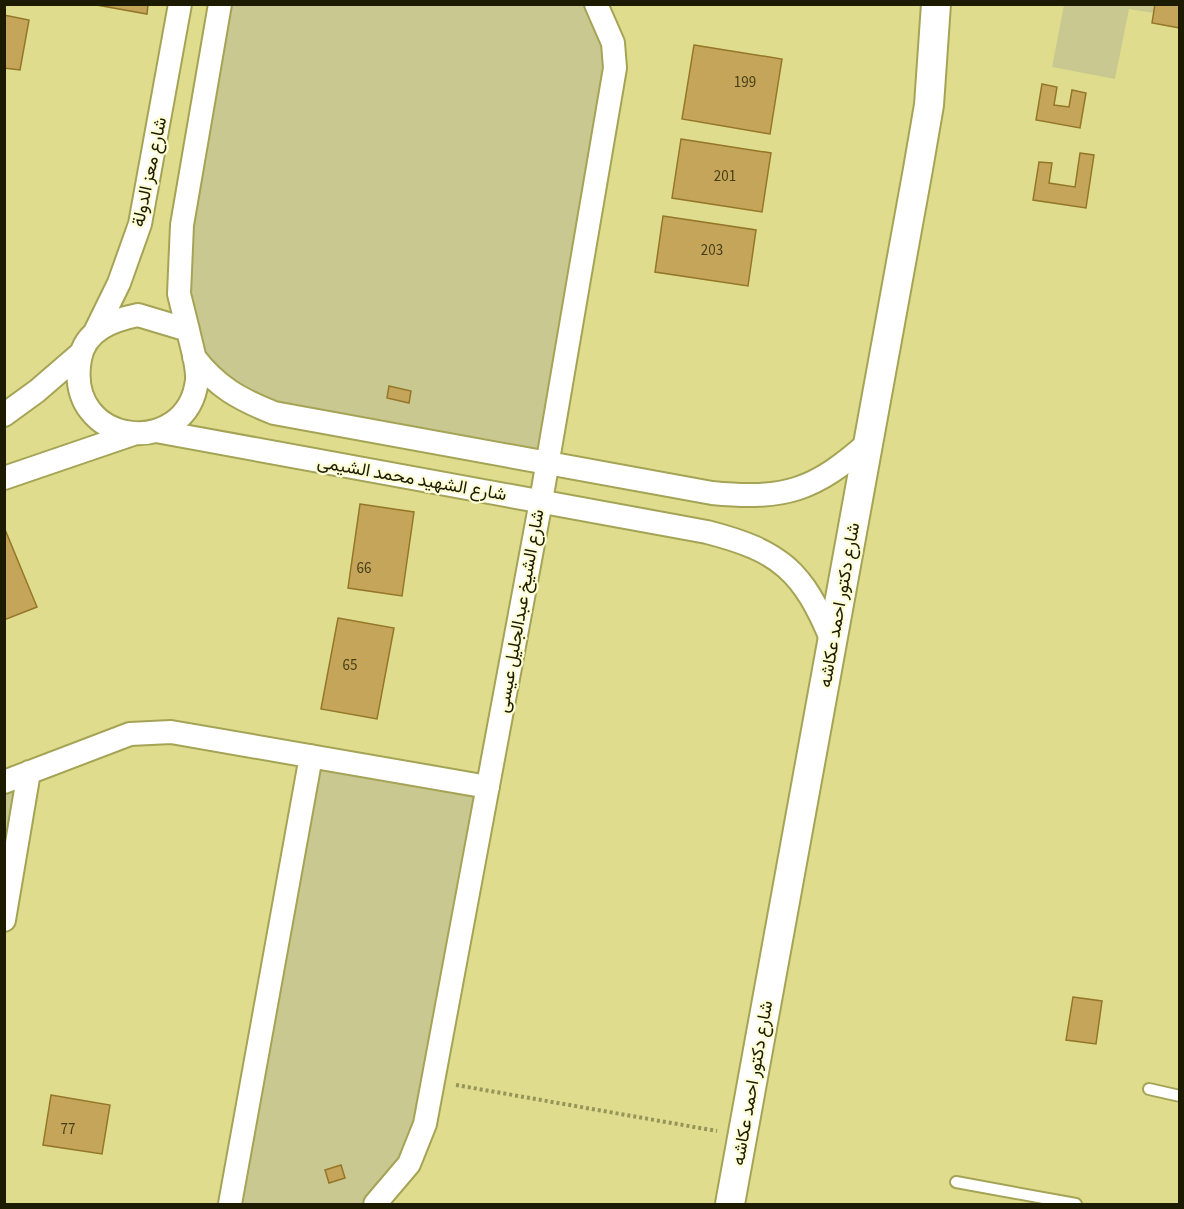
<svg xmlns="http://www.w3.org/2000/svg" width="1184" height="1209" font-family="'Source Sans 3',Vazirmatn,sans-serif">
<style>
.green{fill:#c9c890}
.building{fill:#c4a55a;stroke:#947628;stroke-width:1.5}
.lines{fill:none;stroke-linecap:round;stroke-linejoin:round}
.service-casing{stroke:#a5a355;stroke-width:14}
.minor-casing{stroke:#a5a355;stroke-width:26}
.tertiary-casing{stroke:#a5a355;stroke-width:32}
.path{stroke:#969458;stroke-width:4;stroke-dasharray:3 3;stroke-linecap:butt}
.service{stroke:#fff;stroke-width:10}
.minor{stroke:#fff;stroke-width:22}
.tertiary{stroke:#fff;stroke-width:28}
.labels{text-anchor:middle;stroke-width:4.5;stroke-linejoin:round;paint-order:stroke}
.number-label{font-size:15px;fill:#463e16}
.street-label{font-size:18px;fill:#1c1b00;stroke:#fcfcd5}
</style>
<rect width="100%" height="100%" fill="#dfdd8d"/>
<path class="green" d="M220,5H595L613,43L547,463L274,413L194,357L182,225Z
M1064,5H1155L1154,13L1129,9L1115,79L1052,67Z
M311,756L488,787L425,1124L375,1204H230Z
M29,772L5,920V782Z"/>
<path class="building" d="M91,4H148L147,14Z
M1155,4H1180V28L1152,23Z
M4,15L29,20L20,70L4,68Z
M694,45L782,59L770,134L682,119Z
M1042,84L1057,87L1054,105L1069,107L1072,90L1086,93L1080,128L1036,120Z
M681,139L771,153L762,212L672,198Z
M1080,153L1094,155L1086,208L1033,200L1039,162L1052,163L1049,183L1075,187Z
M663,216L756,230L748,286L655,272Z
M389,386L411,391L409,403L387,398Z
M360,504L414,512L402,596L348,588Z
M4,527L37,607L4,620Z
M338,618L394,628L377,719L321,709Z
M1073,997L1102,1001L1096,1044L1066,1040Z
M51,1095L110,1105L102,1154L43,1145Z
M341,1165L345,1178L329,1183L325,1170Z"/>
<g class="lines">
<defs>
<path id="service" d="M1149,1089L1180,1096
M956,1182L1076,1204"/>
<path id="minor" d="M138,315L188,330C191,345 198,364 197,380C188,460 64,447 80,359C85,330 113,320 138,315Z
M188,330L179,294L182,225L220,4
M95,332L119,283L140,224L180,4
M194,357C217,387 239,399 274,413L712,493C785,500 814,491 869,442
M4,415L37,391L81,353
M156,431L707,532C781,551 803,571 832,641
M4,478L133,434
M4,782L130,734L171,732L488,787
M4,920L29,772
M230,1204L311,756
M375,1204L409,1164L425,1124L541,501L615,68L613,43L596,4"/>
<path id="tertiary" d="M730,1204L918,169L929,105L936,4"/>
</defs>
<use href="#service" class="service-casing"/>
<use href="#minor" class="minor-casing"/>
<use href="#tertiary" class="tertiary-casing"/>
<path class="path" d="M456,1085L717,1131"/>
<use href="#service" class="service"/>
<use href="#minor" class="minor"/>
<use href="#tertiary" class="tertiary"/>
</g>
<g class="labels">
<g class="number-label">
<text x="745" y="87">199</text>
<text x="725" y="181">201</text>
<text x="712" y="255">203</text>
<text x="364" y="573">66</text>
<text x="350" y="670">65</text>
<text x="68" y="1134">77</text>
</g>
<g class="street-label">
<text transform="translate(149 172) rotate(-78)" y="6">شارع معز الدولة</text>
<text transform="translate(412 478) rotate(10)" y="6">شارع الشهيد محمد الشيمى</text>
<text transform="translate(839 605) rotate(-80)" y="6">شارع دكتور احمد عكاشه</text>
<text transform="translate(520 611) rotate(-80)" y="6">شارع الشيخ عبدالجليل عيسى</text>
<text transform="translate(752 1083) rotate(-80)" y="6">شارع دكتور احمد عكاشه</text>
</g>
</g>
<rect width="1184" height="1209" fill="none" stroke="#1c1b00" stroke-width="12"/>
</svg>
